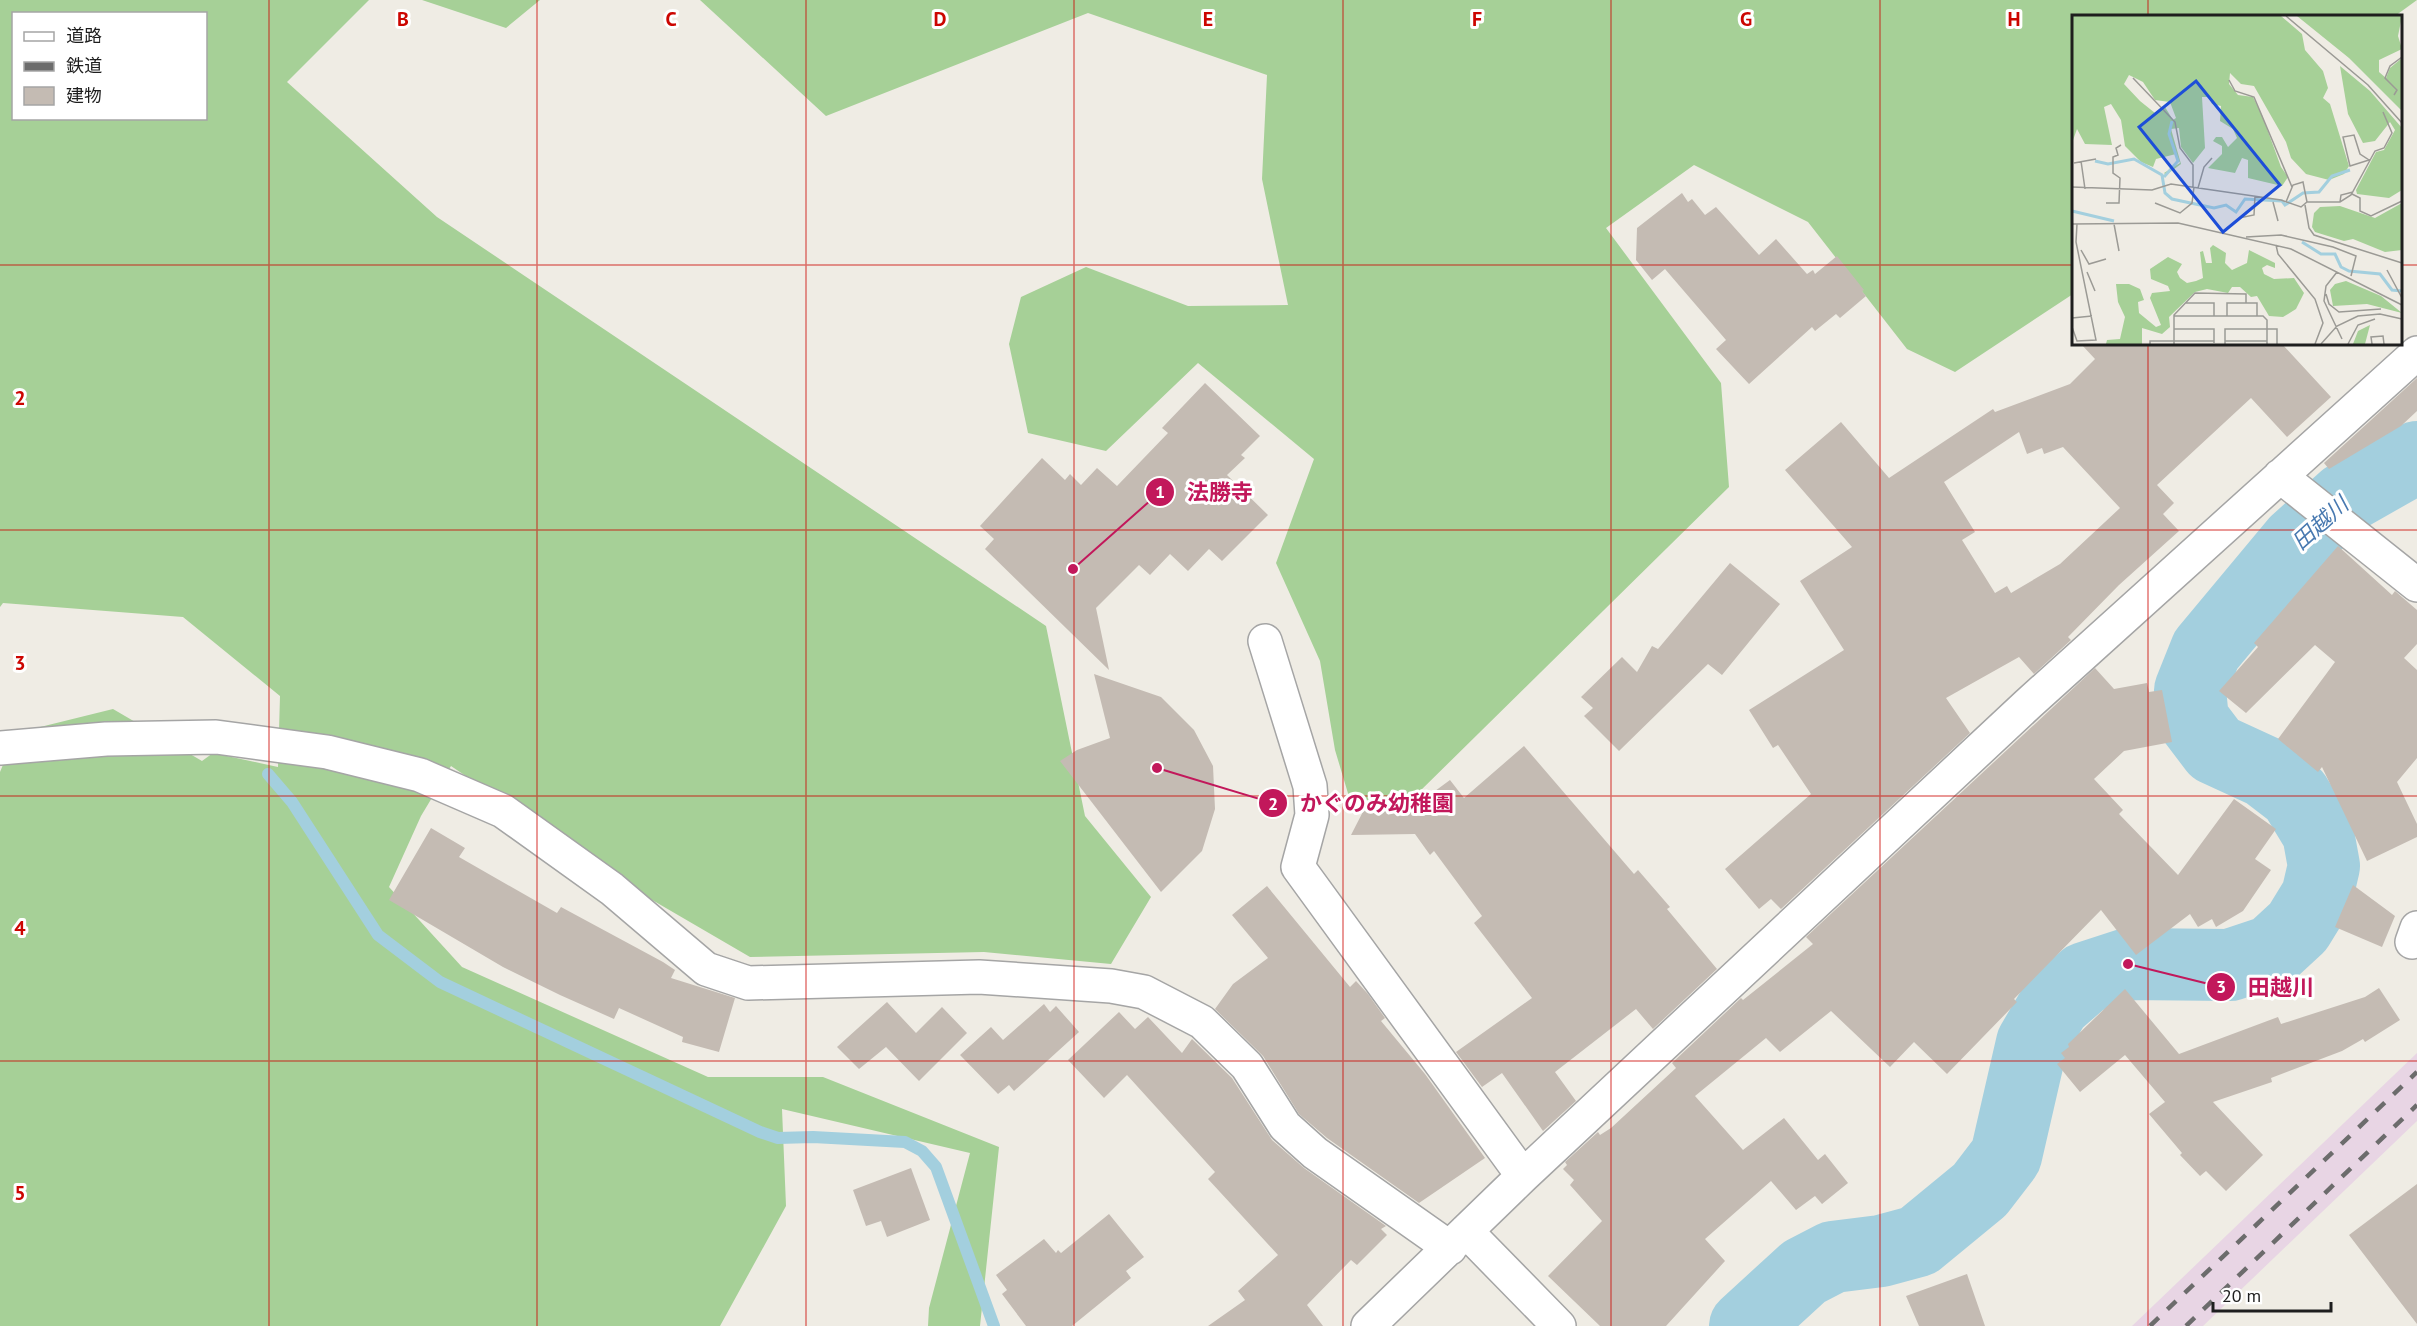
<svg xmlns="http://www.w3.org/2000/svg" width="2417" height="1326" font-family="'PT Sans','Noto Sans JP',sans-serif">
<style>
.industrial{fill:#e8d5e4}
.forest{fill:#a6d097;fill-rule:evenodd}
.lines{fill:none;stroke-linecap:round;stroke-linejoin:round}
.stream{stroke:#a3cfde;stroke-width:12}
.river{stroke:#a3cfde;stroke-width:72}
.building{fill:#c4bbb3;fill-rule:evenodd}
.minor-casing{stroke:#a5a5a5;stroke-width:36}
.minor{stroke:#fff;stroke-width:33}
.rail{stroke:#6c6c6c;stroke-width:4.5;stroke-dasharray:12 12;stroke-linecap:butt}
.grid{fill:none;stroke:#cc0500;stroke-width:1.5;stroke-opacity:0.55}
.labels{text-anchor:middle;stroke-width:6;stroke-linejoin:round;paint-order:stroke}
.water-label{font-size:22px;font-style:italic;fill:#4879b0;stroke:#fff}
.inset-river{fill:none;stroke:#a3cfde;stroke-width:3}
.inset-road{fill:none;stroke:#9b9a95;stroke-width:1.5}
.view{fill:#1d4ed8;fill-opacity:0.15;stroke:#1d4ed8;stroke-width:3}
.inset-edge{fill:none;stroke:#1e1e1e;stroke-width:3}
.grid-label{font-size:20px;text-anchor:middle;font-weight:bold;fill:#cc0500;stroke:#fff;stroke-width:6;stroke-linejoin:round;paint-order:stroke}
.leader{fill:none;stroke:#c2185b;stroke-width:2}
.callout-dot{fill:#c2185b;stroke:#fff;stroke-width:2}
.mark-label{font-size:18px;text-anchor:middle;font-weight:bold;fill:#fff}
.callout-label{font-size:22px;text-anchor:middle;font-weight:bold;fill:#c2185b;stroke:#fff;stroke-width:6;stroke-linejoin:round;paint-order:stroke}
</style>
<rect width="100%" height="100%" fill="#efece4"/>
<path class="industrial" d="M2417,1053V1121L2203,1326H2132Z"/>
<path class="forest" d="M0,0H369L287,82L437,217L1046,626L1085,816L1151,897L1111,964L984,952L750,957L635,890L451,766L421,816L389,887L462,967L708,1077H823L999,1147L980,1326H928L929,1308L970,1153L782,1109L786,1206L720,1326H0V772L16,733L113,709L202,761L213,753L278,767L280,696L183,617L3,603L0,607ZM14,14H206V118H14Z
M422,0H540L506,28Z
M700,0H2417L2395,16H2074L2073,294L1955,372L1907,349L1808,222L1694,165L1606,228L1721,383L1729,487L1415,796L1353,810L1335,750L1320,661L1276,563L1314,459L1198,363L1106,451L1028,433L1009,344L1021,297L1086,267L1188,306L1288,305L1262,179L1267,75L1088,13L826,116Z"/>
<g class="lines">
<path class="stream" d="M268,774L292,802L378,935L440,982L760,1132L778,1138L813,1137L905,1142L922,1151L936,1167L994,1326"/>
<path class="river" d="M1745,1326L1804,1272L1833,1257L1881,1251L1918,1241L1980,1190L2006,1156L2032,1043L2055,1004L2085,978L2128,964L2230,965L2272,951L2298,927L2317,896L2324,866L2318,833L2295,795L2265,772L2215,749L2193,720L2190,690L2206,650L2296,542L2345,498L2417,457"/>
</g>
<path class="building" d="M1682,193L1688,202L1692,199L1705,215L1716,207L1759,255L1776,239L1807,274L1813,270L1815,274L1837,256L1864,290L1862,291L1866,296L1840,318L1836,314L1815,331L1812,327L1749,384L1716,349L1726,340L1665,269L1652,280L1636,260L1637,228Z
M2081,344H2282L2331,397L2287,437L2251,398L2157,485L2174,503L2163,514L2179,531L2119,585L2068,637L2071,640L2034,674L2019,657L1946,698L1970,733L1781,909L1771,899L1759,909L1725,869L1811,794L1778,745L1773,748L1749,710L1844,650L1800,581L1852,547L1785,470L1841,422L1889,478L1993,409L1995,412L2070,384L2095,359ZM2019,432L2027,454L2042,448L2044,454L2063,447L2120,508L2060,564L2011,593L2007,586L1995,593L1962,540L1975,532L1944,482Z
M2417,378V411L2401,426L2329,469L2324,463Z
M1205,383L1260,436L1241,455L1245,458L1227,475L1268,515L1222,561L1209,549L1188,571L1170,554L1150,575L1139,565L1096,608L1109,670L985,549L994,539L980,526L1042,458L1065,480L1070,474L1081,485L1097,468L1117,486L1168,433L1162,428Z
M2338,546L2392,595L2395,591L2417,610V644L2404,658L2417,670V758L2397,782L2417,824V837L2367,861L2322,767L2318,772L2278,739L2335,662L2315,645L2246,713L2219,691L2258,647L2254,643Z
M1730,563L1780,604L1722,675L1708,664L1619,751L1584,716L1593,708L1581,697L1622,657L1637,672L1652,646L1658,649Z
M2095,668L2114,689L2147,683L2149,692L2162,690L2172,742L2124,751L2094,779L2123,810L2119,814L2178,875L2234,799L2276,829L2255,859L2271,870L2243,911L2216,927L2212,919L2198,927L2190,914L2136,955L2101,910L2014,999L2017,1002L1947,1074L1914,1042L1890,1067L1831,1011L1780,1052L1766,1038L1695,1096L1743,1150L1784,1118L1818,1160L1825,1154L1848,1183L1822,1204L1815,1196L1796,1210L1771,1181L1705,1239L1725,1261L1666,1326H1600L1548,1276L1602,1221L1570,1185L1574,1180L1563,1169L1567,1165L1565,1162L1598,1132L1600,1135L1611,1128L1676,1068L1672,1063L1741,998L1743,1000L1813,944L1806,937Z
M1094,674L1161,697L1194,730L1213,766L1215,809L1202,851L1161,892L1060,761L1077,750L1110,738Z
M1524,746L1634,874L1638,870L1670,907L1667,909L1717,969L1653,1029L1636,1009L1555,1072L1576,1101L1543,1131L1502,1073L1482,1087L1456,1052L1532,998L1474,923L1482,916L1434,851L1430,855L1415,834L1351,835L1370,798L1401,816L1450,780L1464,798Z
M431,828L465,848L459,857L557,913L561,907L663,962L675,970L671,978L735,998L719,1052L682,1042L683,1037L619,1008L614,1019L560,995L503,967L389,900Z
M2353,885L2395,916L2382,947L2335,927Z
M1267,886L1350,987L1356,981L1368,994L1385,1018L1381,1021L1425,1074L1485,1158L1419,1203L1327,1138L1299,1114L1263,1056L1215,1009L1233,984L1268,958L1232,915Z
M2379,988L2400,1020L2365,1042L2363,1039L2342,1051L2271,1078L2272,1082L2213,1102L2263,1155L2226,1191L2206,1171L2200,1176L2180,1155L2182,1153L2149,1114L2165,1102L2125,1055L2080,1092L2057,1064L2065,1058L2061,1053L2069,1047L2068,1044L2125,989L2179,1054L2278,1017L2281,1024L2365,997Z
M887,1002L916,1033L942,1007L967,1033L919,1081L886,1047L859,1069L837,1047Z
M1044,1004L1050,1012L1056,1006L1079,1032L1014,1091L1009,1085L998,1094L960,1055L991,1027L1003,1040Z
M1119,1012L1135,1029L1148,1017L1182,1053L1192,1039L1232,1078L1272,1140L1304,1168L1386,1226L1381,1229L1387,1235L1357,1265L1351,1260L1307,1305L1323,1326H1208L1245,1300L1238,1291L1278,1255L1208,1179L1215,1172L1127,1075L1104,1098L1068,1060Z
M911,1168L930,1220L887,1237L881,1221L866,1226L853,1190Z
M2417,1184V1324L2349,1235Z
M1109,1214L1144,1257L1126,1271L1131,1278L1072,1326H1026L1002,1294L1007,1290L996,1275L1044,1239L1056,1253L1058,1250L1061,1253Z
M1967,1274L1985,1326H1919L1906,1296Z"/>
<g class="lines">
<defs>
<path id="minor" d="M2280,476L2417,585
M1265,641L1310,786L1312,815L1298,867L1523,1176
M0,748L106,739L216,737L327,752L420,775L503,811L612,889L706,969L748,983L979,977L1111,986L1144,992L1202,1022L1247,1066L1285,1126L1315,1153L1450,1248
M2412,942L2417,928
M1466,1231L1559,1326
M1368,1326L1523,1176L2028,704L2417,353"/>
</defs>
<use href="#minor" class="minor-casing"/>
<use href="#minor" class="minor"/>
<path class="rail" d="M2150,1326L2417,1072
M2186,1326L2417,1105"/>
</g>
<path class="grid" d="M269,0V1326M537,0V1326M806,0V1326M1074,0V1326M1343,0V1326M1611,0V1326M1880,0V1326M2148,0V16M0,265H2074M2400,265H2417M2148,344V1326M0,530H2417M0,796H2417M0,1061H2417"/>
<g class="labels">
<g class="water-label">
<text transform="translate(2320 523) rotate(-42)" y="8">田越川</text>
</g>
</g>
<g transform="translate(2072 15)">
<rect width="330" height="330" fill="#efece4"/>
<path d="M0,1H209L230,19L233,35L251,56L256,73L251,83L258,89L277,151L272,159L257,165L234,159L219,143L214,127L182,71L169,69L158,58L157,69L166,80L181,82L190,100L209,152L216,162L210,171L176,163V145L170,143L163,158L136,153L150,139V131L141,126L144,122H150L156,132L165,123L161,114L148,106L149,91L140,89L137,82H130L133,133L121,148L109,132L107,113L99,114L109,149L94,160L92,158L108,148L104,139L84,144L81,152L69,147L53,131L49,105L39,89L32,92L40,130L13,129L5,114L0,128ZM57,60L71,67L83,85L98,87L104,103L101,105L93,92L83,98L68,86L52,69ZM225,1H330L326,21L330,34L307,45V57L314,63L318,53L330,43V96L277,43ZM268,51L298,76L330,113V175L317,183L285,179L284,175L304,137L312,135L323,115L318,107L303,126L291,128L276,99ZM330,188V235L313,237L281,224L272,226L243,217L240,212L242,198L248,192L268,191L303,203ZM141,230L154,238L153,248L160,255L175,248L177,235L203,248V253L195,250L190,253L192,259L202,264L222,263L232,278L224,294L211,302L197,301L185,281L179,282L168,272H160L156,278L135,274L123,277L97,302L98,312L90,319L70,313V329H34L35,325L48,324L53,302L46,287L44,269H57L68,274L72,285L66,287L67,298L84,312L89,310L78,283L80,278L98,276L96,271L79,264L78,254L96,242L110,249L105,257L108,263L115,268L124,266L131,263L128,237L131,236L134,248H140L138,233ZM274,266L309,281L330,298L295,289L261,291L258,275L263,269ZM298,310L293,329H281L286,316Z" fill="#a6d097" fill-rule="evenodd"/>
<path class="inset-river" d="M23,146L36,149L62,144L90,160L93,178L100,184L142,193L154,190L164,197L173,184L210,186L213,190L231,178L247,177L260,161L278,155M92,162L106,146L97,119L100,106M0,196L42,206M230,227L249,239H263L269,252L277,256L308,259L320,275L330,276"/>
<path class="inset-road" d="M214,1L296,70L330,108M61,63L103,107L108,133L121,150V172M157,65L163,76L182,82L220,172M322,80L325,75L313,63L318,51L330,42M282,120L288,139L297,145L278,151L271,122ZM9,146L13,174M2,148L24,144M0,172L80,175L99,169L209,185L229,192L235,187H268L279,180L303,136L312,133L320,118L311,97M126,173L132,152L140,143M280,179L288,183V196L299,201L330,186M201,187L206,206M214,187L221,170L231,167L235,187M268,187L269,180L281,177M34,188H47L48,163L41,158V142L46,140L44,133L49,130M83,188L108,198L120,188L122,172M233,190L237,213L242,220L330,248M167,203L182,200L183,181M0,209L106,208L219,234L330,290M42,209L47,236M174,222L209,220L261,232L284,241L279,261M204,230L206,239L243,284L251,308L243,329M9,235L17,249L34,244M315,255L330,283M15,257L23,276M265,257L254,271L252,286L270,324M254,279L257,289L267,297L309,294M114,288H142V301M102,301H191L195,305V329M155,301V288H185V301M0,303L20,301M0,312L5,326L24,325L4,227L5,209M102,314H142V328M153,326H195M78,329V326H142M102,329V300L123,278L174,279V288M153,329V314H205V329M249,329L265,311L286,301L308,299L330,304M276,329L286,310L303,304M300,329L299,322L311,321L312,329"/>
<path class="view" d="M124,66L208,170L151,217L67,112Z"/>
<rect width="330" height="330" class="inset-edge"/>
</g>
<g class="grid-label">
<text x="403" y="26">B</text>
<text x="671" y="26">C</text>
<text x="940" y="26">D</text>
<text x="1208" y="26">E</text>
<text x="1477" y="26">F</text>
<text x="1746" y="26">G</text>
<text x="2014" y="26">H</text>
<text x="20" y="405">2</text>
<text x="20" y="670">3</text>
<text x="20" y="935">4</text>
<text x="20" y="1200">5</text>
</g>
<path class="leader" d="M1073 569L1160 492M1157 768L1273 803M2128 964L2221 987"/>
<g class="callout-dot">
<circle cx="1073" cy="569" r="6"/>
<circle cx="1157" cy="768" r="6"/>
<circle cx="2128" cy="964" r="6"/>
<circle cx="1160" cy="492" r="15"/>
<circle cx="1273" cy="803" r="15"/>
<circle cx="2221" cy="987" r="15"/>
</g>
<g class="mark-label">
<text x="1160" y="498">1</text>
<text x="1273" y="810">2</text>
<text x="2221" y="993">3</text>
</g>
<g class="callout-label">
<text x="1220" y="500">法勝寺</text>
<text x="1377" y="811">かぐのみ幼稚園</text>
<text x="2281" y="995">田越川</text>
</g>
<rect x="12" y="12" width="195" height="108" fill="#ffffff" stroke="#a5a5a5" stroke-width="1.5"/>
<rect x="24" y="32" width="30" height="9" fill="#ffffff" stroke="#a5a5a5" stroke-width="1.5"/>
<text x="66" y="42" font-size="18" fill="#1e1e1e">道路</text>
<rect x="24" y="62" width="30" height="9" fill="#6c6c6c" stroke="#a5a5a5" stroke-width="1.5"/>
<text x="66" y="72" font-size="18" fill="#1e1e1e">鉄道</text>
<rect x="24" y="87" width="30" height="18" fill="#c4bbb3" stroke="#a5a5a5" stroke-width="1.5"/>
<text x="66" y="102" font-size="18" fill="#1e1e1e">建物</text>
<path d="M2213 1302v9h118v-9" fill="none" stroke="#1e1e1e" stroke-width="3"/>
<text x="2222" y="1302" font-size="18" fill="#1e1e1e" stroke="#ffffff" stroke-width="4.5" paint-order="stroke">20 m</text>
</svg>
